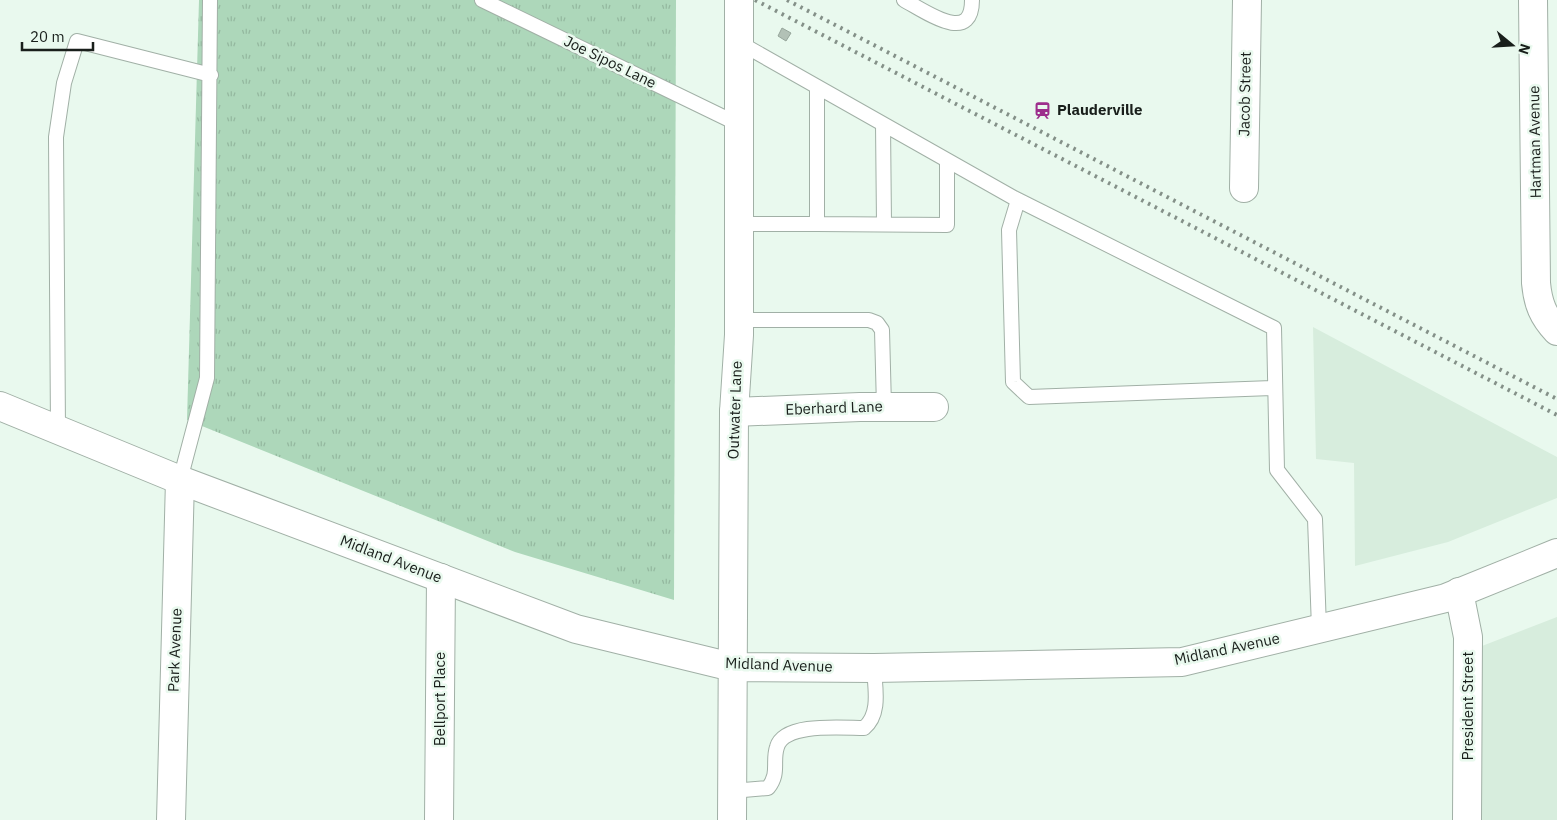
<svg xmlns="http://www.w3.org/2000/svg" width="1557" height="820" font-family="'IBM Plex Sans',sans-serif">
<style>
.built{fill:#d7eddd}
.grass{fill:url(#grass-tufts)}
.building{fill:#b2c1b6;stroke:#96a59b}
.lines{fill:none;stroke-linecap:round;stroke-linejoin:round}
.service-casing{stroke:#a1b0a6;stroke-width:16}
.minor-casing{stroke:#a1b0a6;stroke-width:30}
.tertiary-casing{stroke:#a1b0a6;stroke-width:30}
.service{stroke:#fff;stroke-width:14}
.minor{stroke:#fff;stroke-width:28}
.tertiary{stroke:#fff;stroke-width:28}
.rail{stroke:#849088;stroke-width:4;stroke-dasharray:2.5 5;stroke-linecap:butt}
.labels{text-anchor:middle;stroke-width:5;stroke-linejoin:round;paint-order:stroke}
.street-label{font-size:15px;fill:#191f1b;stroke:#e9f9ee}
.poi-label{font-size:15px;font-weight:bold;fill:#191f1b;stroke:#e9f9ee;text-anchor:start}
</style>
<defs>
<pattern id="grass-tufts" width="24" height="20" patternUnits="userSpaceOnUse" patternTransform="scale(1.25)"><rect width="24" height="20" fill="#add7ba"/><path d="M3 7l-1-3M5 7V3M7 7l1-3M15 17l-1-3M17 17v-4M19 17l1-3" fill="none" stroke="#94b89f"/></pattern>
</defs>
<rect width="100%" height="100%" fill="#e9f9ee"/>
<path class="built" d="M1313,327L1557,457V498L1448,542L1355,566L1354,463L1316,459Z
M1557,617V820H1465V651L1482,646Z"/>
<path class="grass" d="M199,0H676L674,600L515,552L187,420Z"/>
<path class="building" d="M782,28L791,33L786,41L778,36Z"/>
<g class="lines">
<defs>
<path id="service" d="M482,0L738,124
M904,0C925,11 972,46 972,0
M740,43L1014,198L1274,328L1277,470L1315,519L1319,628
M817,87V224L947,225V161
M883,124L884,224
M1018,200L1009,230L1013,382L1029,397L1275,388
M739,224H817
M739,320H869L877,323L882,330L884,407
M58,430L56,137L64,83L77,41L211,75
M180,480L207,378L210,0
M732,791L768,788C780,773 772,762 777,747C784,722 843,728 864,728C881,714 875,688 874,668"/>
<path id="minor" d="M1533,0L1536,283C1538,304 1543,316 1557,331
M1244,188L1247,0
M734,412L860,407H934
M1459,592L1468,637L1467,820
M171,820L180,480
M439,820L441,578"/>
<path id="tertiary" d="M0,406L180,480L576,629L732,667L874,668L1182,662L1446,598L1557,553
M732,820L734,412L739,335V0"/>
</defs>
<use href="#service" class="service-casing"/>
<use href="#minor" class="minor-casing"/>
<use href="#tertiary" class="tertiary-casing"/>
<use href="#service" class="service"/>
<use href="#minor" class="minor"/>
<use href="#tertiary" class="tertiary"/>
<path class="rail" d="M755,0L1557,415
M787,0L1557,399"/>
</g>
<defs>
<symbol id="station-bare" viewBox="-9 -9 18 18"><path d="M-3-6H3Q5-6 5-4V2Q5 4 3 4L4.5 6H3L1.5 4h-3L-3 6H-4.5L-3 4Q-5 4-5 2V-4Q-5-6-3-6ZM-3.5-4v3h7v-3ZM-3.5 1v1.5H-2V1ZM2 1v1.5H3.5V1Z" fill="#9d2e8c" stroke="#e9f9ee" stroke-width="2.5" paint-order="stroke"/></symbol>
</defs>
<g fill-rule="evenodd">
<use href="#station-bare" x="1030" y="98" width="25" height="25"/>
</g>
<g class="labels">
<g class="street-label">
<text transform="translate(610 62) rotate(26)" y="5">Joe Sipos Lane</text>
<text transform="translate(1245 94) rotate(-89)" y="5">Jacob Street</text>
<text transform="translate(1535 142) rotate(-91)" y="5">Hartman Avenue</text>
<text transform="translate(834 408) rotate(-2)" y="5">Eberhard Lane</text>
<text transform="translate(735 410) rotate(-88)" y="5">Outwater Lane</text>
<text transform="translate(391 559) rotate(21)" y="5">Midland Avenue</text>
<text transform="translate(1227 649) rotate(-12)" y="5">Midland Avenue</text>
<text transform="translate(175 650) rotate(-88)" y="5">Park Avenue</text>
<text transform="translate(779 665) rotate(2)" y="5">Midland Avenue</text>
<text transform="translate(440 699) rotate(-90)" y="5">Bellport Place</text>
<text transform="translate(1468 706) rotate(-90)" y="5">President Street</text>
</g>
<g class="poi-label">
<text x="1057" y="115">Plauderville</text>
</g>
</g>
<g transform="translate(1512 45) rotate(108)" stroke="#e9f9ee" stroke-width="4" paint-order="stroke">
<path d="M0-4L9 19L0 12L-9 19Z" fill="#191f1b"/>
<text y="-8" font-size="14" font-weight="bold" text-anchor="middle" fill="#191f1b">N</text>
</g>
<path d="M22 42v8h71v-8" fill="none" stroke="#191f1b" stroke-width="2.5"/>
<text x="30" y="42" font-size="15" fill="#191f1b" stroke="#e9f9ee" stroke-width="4" paint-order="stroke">20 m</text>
</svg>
